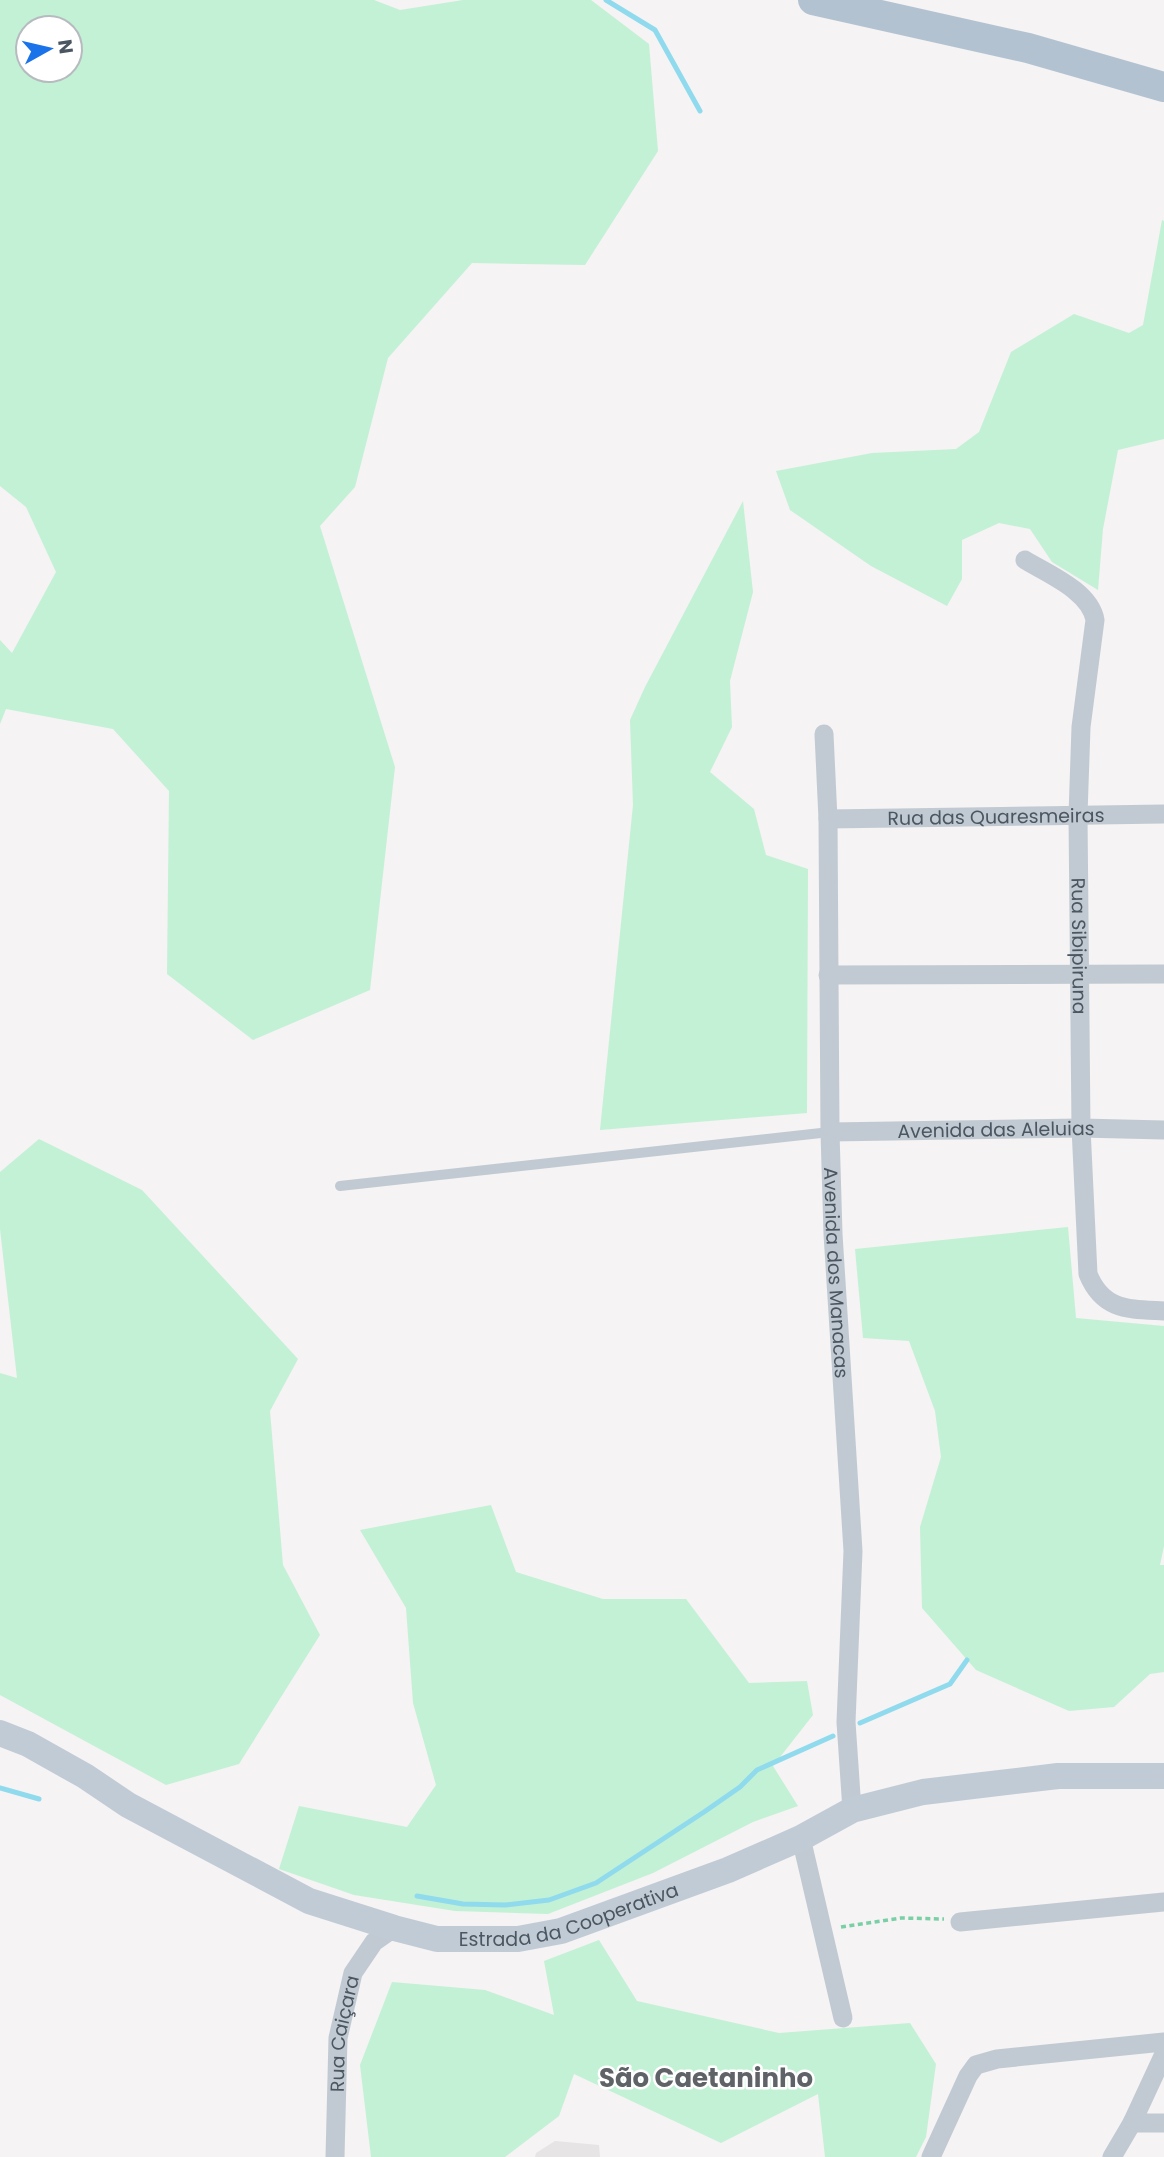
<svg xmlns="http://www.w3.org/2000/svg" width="1164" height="2157" font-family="Poppins,sans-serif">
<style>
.education{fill:#e6e4e5}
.green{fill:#c3f1d5;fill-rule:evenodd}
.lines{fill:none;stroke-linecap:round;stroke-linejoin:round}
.stream{stroke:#90daee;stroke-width:5}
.path{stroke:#7ad0a6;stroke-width:3.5;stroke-dasharray:5 3.5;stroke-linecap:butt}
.lane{stroke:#c1cad2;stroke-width:10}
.street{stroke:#c1cad2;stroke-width:19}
.secondary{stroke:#c1cbd6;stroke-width:26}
.primary{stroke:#b3c2d1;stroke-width:30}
.labels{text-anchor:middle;stroke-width:5;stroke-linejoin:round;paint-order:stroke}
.street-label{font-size:19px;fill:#4a5661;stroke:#fff}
.district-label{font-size:26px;font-weight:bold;fill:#5f6368;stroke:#fff}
</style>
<rect width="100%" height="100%" fill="#f5f3f3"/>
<path class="education" d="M555,2141L599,2145L600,2157H535L536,2153Z"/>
<path class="green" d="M0,0H374L400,10L463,0H591L649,44L658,151L585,265L472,263L388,358L355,487L320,526L395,767L370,990L253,1040L167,974L169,791L113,729L6,709L0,724V640L12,653L56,572L26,507L0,486ZM28,28H70V70H28Z
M1162,220L1164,221V439L1118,450L1103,529L1098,590L1052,562L1030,529L999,523L962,540V579L947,606L871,566L790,510L776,471L872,453L956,449L979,432L1011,352L1074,314L1129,333L1143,325Z
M743,501L753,592L730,681L732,727L710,772L754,809L766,855L808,869L807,1113L600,1130L633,805L630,720L645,687Z
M39,1139L142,1190L298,1359L270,1411L283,1565L320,1635L239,1764L166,1785L0,1695V1373L17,1378L0,1229V1172Z
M1068,1227L1076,1318L1164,1326V1546L1160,1565H1164V1672L1150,1674L1114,1707L1069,1711L976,1670L922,1608L920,1527L941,1457L935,1411L909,1341L863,1338L855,1249Z
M491,1505L516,1572L603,1599H686L749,1683L807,1681L813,1715L773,1766L798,1806L753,1822L653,1873L548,1914L455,1911L354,1895L279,1869L299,1806L407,1827L436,1785L413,1703L406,1608L360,1530Z
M599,1940L637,2001L779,2033L910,2023L936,2064L926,2137L916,2157H825L818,2094L721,2143L574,2074L559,2116L505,2157H371L360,2065L392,1982L485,1990L554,2015L544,1961Z"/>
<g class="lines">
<path class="stream" d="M606,0L655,30L700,111
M860,1723L950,1684L967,1660
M0,1788L39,1799
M417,1896L463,1904L505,1905L549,1900L596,1883L704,1812L740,1787L757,1770L833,1736"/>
<path class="path" d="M841,1927L901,1918L944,1919"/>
<path class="lane" d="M340,1186L830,1132"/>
<g class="street">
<path id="s1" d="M1025,560C1048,574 1090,591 1095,620L1081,727L1078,815L1081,1128L1088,1274C1103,1311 1129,1309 1164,1311"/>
<path id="s2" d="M824,734L828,819L830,1132L833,1234L853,1551L846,1722L852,1810"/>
<path id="s3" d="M828,819L1164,814"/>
<path d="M828,975L1164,974"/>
<path id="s4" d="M830,1132L1081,1128L1164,1130"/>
<path d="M801,1838L843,2018"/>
<path d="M960,1922L1164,1902"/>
<path d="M1132,2123H1164"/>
<path id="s5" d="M335,2157L338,2038L353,1973L374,1942L394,1928"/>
<path d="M931,2157L968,2076L976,2065L997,2059L1164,2042"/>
<path d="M1112,2157L1132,2123L1164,2054"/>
</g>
<path class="secondary" id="s6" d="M0,1733L28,1744L85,1776L128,1805L309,1901L394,1928L437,1939H518L561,1931L728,1870L801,1838L852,1810L923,1792L1058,1776H1164"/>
<path class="primary" d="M813,0L1028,48L1164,87"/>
</g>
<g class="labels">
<g class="street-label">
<text dy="7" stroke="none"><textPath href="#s3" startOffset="168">Rua das Quaresmeiras</textPath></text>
<text dy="7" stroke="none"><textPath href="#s1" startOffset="422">Rua Sibipiruna</textPath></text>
<text dy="7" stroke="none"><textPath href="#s4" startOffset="166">Avenida das Aleluias</textPath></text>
<text dy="7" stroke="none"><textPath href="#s2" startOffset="539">Avenida dos Manacas</textPath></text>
<text dy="7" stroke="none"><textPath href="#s6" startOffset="621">Estrada da Cooperativa</textPath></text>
<text dy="7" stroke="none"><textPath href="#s5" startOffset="124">Rua Caiçara</textPath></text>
</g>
<g class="district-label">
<text x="706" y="2087">São Caetaninho</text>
</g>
</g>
<g transform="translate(49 49) rotate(82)"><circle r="33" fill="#ffffff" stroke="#b7bbc0" stroke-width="2"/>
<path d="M0-5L12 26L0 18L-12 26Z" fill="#1a73e8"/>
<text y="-10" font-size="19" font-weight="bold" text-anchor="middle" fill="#4a5661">N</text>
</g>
</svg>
